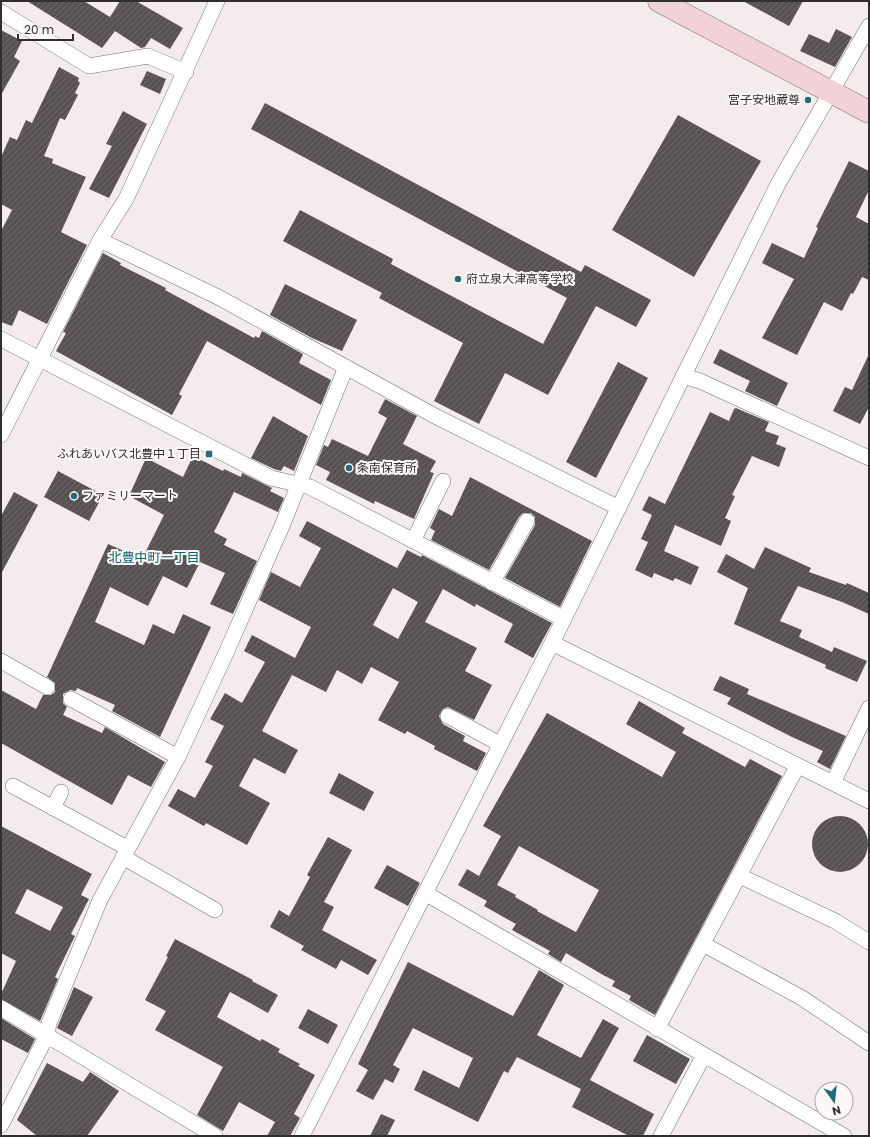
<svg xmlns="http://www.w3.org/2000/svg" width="870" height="1137" font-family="Poppins,'Noto Sans JP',sans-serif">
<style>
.building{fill:url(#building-hatch);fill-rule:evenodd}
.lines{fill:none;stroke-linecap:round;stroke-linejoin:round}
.street-casing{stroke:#767070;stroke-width:16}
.secondary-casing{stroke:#767070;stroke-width:23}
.street{stroke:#fff;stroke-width:15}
.secondary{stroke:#f2d2d8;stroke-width:22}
.poi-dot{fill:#27697c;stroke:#fff8f9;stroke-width:1.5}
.labels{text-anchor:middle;stroke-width:4;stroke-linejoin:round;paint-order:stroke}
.poi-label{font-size:12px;fill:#312e2e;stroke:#fff8f9;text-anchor:start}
.neighbourhood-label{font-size:13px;fill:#0c6276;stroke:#fff8f9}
</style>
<defs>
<pattern id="building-hatch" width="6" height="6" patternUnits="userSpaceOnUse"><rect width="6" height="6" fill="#595253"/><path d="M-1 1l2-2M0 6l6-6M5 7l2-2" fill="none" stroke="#6e6869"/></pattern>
</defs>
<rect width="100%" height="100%" fill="#f3ebec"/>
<path class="building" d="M27,1H84L110,17L120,1H136L183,28L170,49L151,38L145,47L141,48L115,31L102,48Z
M743,1H803L789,26Z
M836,29L852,37L835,67L800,51L809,34L829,43Z
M1,30L22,41L14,57L20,61L1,95Z
M59,67L79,78L78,81L80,83L75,93L78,95L65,120L60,118L44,156L53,159L52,163L86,177L61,232L87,245L47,324L19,310L12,326L1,322V231L12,210L1,204V157L10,137L17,140L26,120L32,123Z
M147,71L166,79L160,94L140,85Z
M265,103L581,272L585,265L651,300L636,327L596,306L548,395L505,373L479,424L434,401L463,343L379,298L382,293L283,241L300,210L393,259L391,264L543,344L567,298L251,129Z
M123,111L147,124L109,198L89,189L112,146L106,144Z
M678,115L761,161L694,277L612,230Z
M849,161L869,171V190L856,217L869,224V280L862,277L853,294L851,293L842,311L824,302L797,355L762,338L794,279L762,263L772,243L804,258L818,228L816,227Z
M103,253L121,263L120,265L166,288L165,290L254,338L255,336L259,338L262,331L303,354L299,363L331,380L321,405L207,341L179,394L182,396L172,415L56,351L66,333L63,332Z
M285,284L357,320L342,351L312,338L270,315Z
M720,349L788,383L777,406L745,391L750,381L713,363Z
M869,354V407L860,424L833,411L845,387L852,390Z
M618,362L648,378L596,478L566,462Z
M385,399L417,416L403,444L436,461L430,472L434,473L414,519L375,501L374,504L326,480L330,472L316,465L324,445L328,447L332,439L368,456L387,418L378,413Z
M736,408L769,422L765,431L779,436L776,444L786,448L779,467L752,456L732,495L735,496L725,518L731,521L721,546L675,525L664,551L699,567L691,585L675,578L673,581L654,573L652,578L635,570L648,542L641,539L652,515L642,510L649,496L665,504L710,412L729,421L734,409Z
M273,416L308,436L294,471L284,466L281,471L274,469L251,458Z
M193,456L223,471L224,469L241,477L242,473L272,488L270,491L284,498L278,512L234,492L214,532L227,539L224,545L257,561L233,614L210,604L225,573L200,562L187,588L163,576L148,606L110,587L95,622L144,645L153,624L174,634L183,614L211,627L160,737L112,711L115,705L77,688L76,691L70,690L63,694V703L67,707L63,715L102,733L105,727L165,762L151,787L128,775L112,805L1,743V690L36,709L43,695H51L55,692V683L47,677L108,544L142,559L164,515L129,496L146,458L183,477Z
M58,471L103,495L89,521L44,497Z
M470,477L592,541L560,607L505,578L535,525V517L531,513H523L519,517L489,570L431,540L435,531L430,528L439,509L452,516Z
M14,492L38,505L1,574V516Z
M307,521L397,568L407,550L421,557L422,555L552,623L533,658L504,642L513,624L476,604L475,607L443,589L425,622L477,648L465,671L492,685L474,720L448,707L443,709L439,716L443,724L465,736L463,741L486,753L477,771L434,749L435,746L407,731L405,734L378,720L399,682L371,667L362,684L337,670L326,692L292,675L262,731L298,750L285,774L254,758L239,786L270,803L247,845L206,823L204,826L168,806L178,789L195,798L213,766L205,762L224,726L210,719L225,693L242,703L265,662L244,651L252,635L295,658L311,627L259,600L271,572L300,587L321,548L299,536ZM393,588L418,602L398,639L373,625Z
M765,547L811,568L809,572L846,585L847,583L869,593V614L842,602L798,586L780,621L802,630L799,637L832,652L834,647L867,661L857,682L825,668L826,665L734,624L748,588L717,572L726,554L754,569Z
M720,676L749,689L747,694L846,736L830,769L817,762L823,751L792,737L727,704L731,698L713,690Z
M639,701L685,728L682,733L745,767L750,759L782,776L655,1015L629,1000L631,996L612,986L615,981L603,975L566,953L561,962L548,954L550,951L512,930L516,924L484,906L487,901L458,885L467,869L479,876L501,836L483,826L547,713L662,777L676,752L626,724ZM519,846L599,890L576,932L537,911L538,910L515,897L516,895L497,885Z
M339,773L374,792L364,811L329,793Z
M812 844a28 28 0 1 1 56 0a28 28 0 1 1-56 0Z
M1,826L92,874L81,895L89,899L71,934L75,936L55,977L58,979L40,1021L1,999V994L16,961L1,953ZM27,889L63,907L50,931L15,913Z
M328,837L352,850L324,902L334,907L322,930L377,960L368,975L341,960L336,969L301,950L304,946L270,927L279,910L289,916L310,877L307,875Z
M387,865L420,883L408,906L374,888Z
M175,939L253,980L252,981L278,995L268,1013L230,992L217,1017L260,1041L262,1039L280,1049L278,1052L300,1064L298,1066L315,1075L294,1114L300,1118L290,1136H267L275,1122L239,1102L223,1131L197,1115L223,1067L155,1030L166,1011L145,1000L168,957L166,956Z
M408,962L513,1016L539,970L564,985L537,1035L581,1058L603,1019L619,1028L590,1080L654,1114L643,1136H629L572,1107L581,1089L517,1057L508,1073L504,1071L478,1122L414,1090L423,1070L459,1088L473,1058L413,1028L393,1065L400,1069L393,1083L385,1079L373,1100L356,1091L368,1070L358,1064Z
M74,987L93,997L72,1036L57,1028Z
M308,1009L338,1025L328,1044L298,1028Z
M1,1018L35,1039L28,1053L1,1039Z
M647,1035L690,1059L676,1084L633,1061Z
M47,1063L83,1082L90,1072L119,1091L87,1136H37L17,1120Z
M381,1114L395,1120L387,1136H370Z"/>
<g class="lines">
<defs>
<path id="street" d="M1,12L89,66L148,56L186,72
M100,240L218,297L435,416L619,508
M1,339L271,478L310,487L564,619
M683,376L700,381L869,458
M1,435L100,240L126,199L217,1
M413,541L443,481
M492,583L527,521
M552,643L869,801
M1,661L47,687
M71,699L178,757
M448,716L500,744
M833,783L869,708
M13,786L127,848
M53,808L61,792
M123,857L215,910
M740,876L835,921L869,942
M425,893L844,1136
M703,944L802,998L869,1043
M1,1008L215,1136
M657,1029L797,767
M1,1125L47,1035L49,1023L100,900L178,757L226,653L282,526L346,367
M302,1136L552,643L778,184L869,26
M661,1136L704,1055"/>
<path id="secondary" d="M659,1L869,112"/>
</defs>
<use href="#street" class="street-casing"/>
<use href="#secondary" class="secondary-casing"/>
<use href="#street" class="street"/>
<use href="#secondary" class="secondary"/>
</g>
<g class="poi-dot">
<circle cx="808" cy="100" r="4"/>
<circle cx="458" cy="279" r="4"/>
<rect x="205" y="450" width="8" height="8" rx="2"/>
<circle cx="349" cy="468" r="4"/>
<circle cx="74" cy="496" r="4"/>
</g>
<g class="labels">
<g class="poi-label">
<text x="800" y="104" text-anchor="end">宮子安地蔵尊</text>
<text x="466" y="283">府立泉大津高等学校</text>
<text x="201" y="458" text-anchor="end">ふれあいバス北豊中１丁目</text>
<text x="357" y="472">条南保育所</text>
<text x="82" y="500">ファミリーマート</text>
</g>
<g class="neighbourhood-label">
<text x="154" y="562">北豊中町一丁目</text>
</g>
</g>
<rect width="870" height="1137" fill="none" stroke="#312e2e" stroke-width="4"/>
<g transform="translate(834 1101) rotate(165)"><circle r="19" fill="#fff8f9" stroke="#ada7a8"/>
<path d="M0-3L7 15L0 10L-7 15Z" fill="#27697c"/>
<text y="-6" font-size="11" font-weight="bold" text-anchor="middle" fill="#312e2e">N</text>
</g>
<path d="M18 34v6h55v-6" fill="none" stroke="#312e2e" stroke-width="2"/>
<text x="24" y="34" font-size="12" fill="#312e2e" stroke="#fff8f9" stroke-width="3" paint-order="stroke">20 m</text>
</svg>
